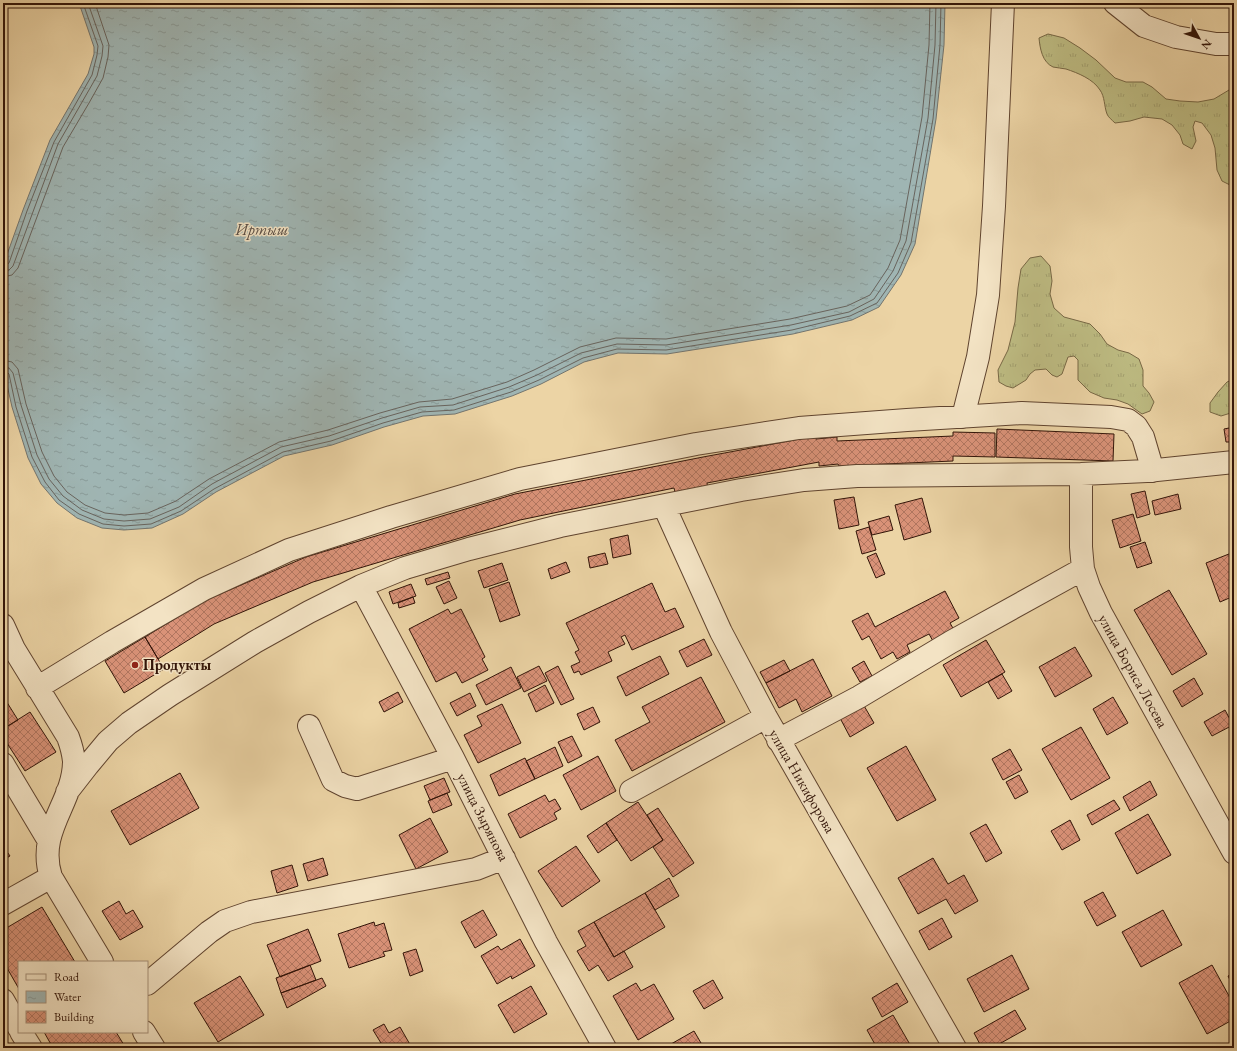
<svg xmlns="http://www.w3.org/2000/svg" width="1237" height="1051" font-family="'EB Garamond',serif">
<style>
.grass{fill:url(#grass-tufts);stroke:#786845}
.water{fill:url(#water-ripples);stroke:#73756f}
.lines{fill:none;stroke-linecap:round;stroke-linejoin:round}
.shore{stroke:#68645e;stroke-width:1}
.building{fill:url(#building-cross-hatch);stroke:#321408}
.minor-casing{stroke:#60442f;stroke-width:24}
.minor{stroke:#f3e3c4;stroke-width:22}
.poi-dot{fill:#8f2418;stroke:#f3e3c4;stroke-width:1.5}
.labels{text-anchor:middle;stroke-width:3;stroke-linejoin:round;paint-order:stroke}
.poi-label{font-size:15px;font-weight:bold;fill:#321408;stroke:#f3e3c4;text-anchor:start}
.street-label{font-size:15px;fill:#321408;stroke:#f3e3c4}
.water-label{font-size:16px;font-style:italic;fill:#584c44;stroke:#f3e3c4}
</style>
<defs>
<pattern id="grass-tufts" width="24" height="20" patternUnits="userSpaceOnUse"><rect width="24" height="20" fill="#bdbb82"/><path d="M3 7l-1-3M5 7V3M7 7l1-3M15 17l-1-3M17 17v-4M19 17l1-3" fill="none" stroke="#a3a06f"/></pattern>
<pattern id="water-ripples" width="26" height="14" patternUnits="userSpaceOnUse"><rect width="26" height="14" fill="#9fb5b3"/><path d="M2 4q2-2 4 0t4 0M15 11q2-2 4 0t4 0" fill="none" stroke="#899b98"/></pattern>
<pattern id="building-cross-hatch" width="8" height="8" patternUnits="userSpaceOnUse"><rect width="8" height="8" fill="#d99278"/><path d="M0 0l8 8M0 8l8-8" fill="none" stroke="#b17660"/></pattern>
</defs>
<rect width="100%" height="100%" fill="#ecd4a5"/>
<filter id="stains"><feTurbulence type="fractalNoise" baseFrequency=".005" numOctaves="4"/><feColorMatrix values="0 0 0 0 .2 0 0 0 0 .09 0 0 0 0 .02 0 0 0 .5 -.17"/></filter>
<radialGradient id="worn" r=".72"><stop offset=".6" stop-color="#630" stop-opacity="0"/><stop offset="1" stop-color="#630" stop-opacity=".3"/></radialGradient>
<path class="grass" d="M1048,34L1064,38L1080,48L1096,60L1115,78L1126,82H1143L1152,87L1166,99L1180,101L1198,102L1214,99L1229,90L1234,88V180L1230,185L1222,181L1217,170L1215,148L1211,135L1202,123L1195,121L1193,127L1196,141L1192,149L1183,144L1180,135L1172,125L1162,119L1144,117L1130,121L1115,123C1112,120 1108,117 1107,114C1104,106 1105,97 1100,90C1093,79 1078,73 1066,69C1062,68 1057,68 1053,67C1042,62 1040,48 1039,38Z
M1041,256L1050,266L1052,281L1050,294L1054,308L1064,317L1090,324L1100,334L1107,344L1118,350L1129,353L1139,359L1143,370V386L1149,393L1154,402L1150,411L1142,414L1128,404L1117,400L1104,398L1090,392L1078,380V360L1074,356L1068,357L1062,374L1057,377L1052,375L1046,369L1035,370L1030,374L1026,380L1013,388L1006,386L999,382L998,370L1008,350L1015,322L1018,288L1021,269L1030,258Z
M1234,379V412L1221,416L1210,412V403L1218,392L1227,382Z"/>
<path class="water" d="M79,3H945L944,45L936,119L915,244L901,275L879,307L852,320L793,334L667,354L618,353L584,362L541,384L512,396L455,414L423,416L384,427L332,445L284,456L216,492L183,514L152,528L124,530L102,528L77,518L57,503L41,484L28,458L12,407L3,367V269L4,263L23,210L50,140L88,74L94,54V47Z"/>
<g class="lines">
<path class="shore" d="M3,266L6,265L9,263L27,211L54,142L92,75L97,55L98,46L83,3
M3,271L9,270L13,266L58,144L97,76L102,56L103,46L88,3
M3,277L12,275L18,268L63,147L89,103L103,78L108,57L109,45L95,3
M3,360L12,362L18,369L26,404L42,452L54,476L67,492L85,505L105,513L124,515L148,513L176,501L209,479L279,442L328,430L380,413L419,402L452,399L507,382L534,370L580,347L616,338L666,339L790,319L847,306L870,295L888,268L900,240L922,117L929,45L930,3
M3,366L9,368L13,373L21,405L37,455L49,479L63,496L82,510L104,519L124,521L150,519L179,507L212,484L281,447L329,436L382,418L420,407L453,405L509,387L537,375L581,353L617,344L666,345L791,325L849,312L874,299L893,271L906,241L928,118L935,45L936,3
M3,371L7,372L9,374L16,407L32,457L45,482L59,500L79,514L103,524L124,526L151,524L181,511L214,489L283,452L331,441L383,423L422,412L454,410L511,392L539,380L583,358L617,349L666,350L792,330L850,316L877,303L898,273L911,243L933,119L940,45L941,3"/>
</g>
<path class="building" d="M1234,427V442H1226L1224,429Z
M997,429L1114,434L1113,461L996,457Z
M953,432L995,433V457L953,456V461L839,466L838,464L819,466V462L707,483L708,490L676,496L674,488L520,520L313,582L214,624L158,659L145,637L204,601L306,557L515,494L703,457L816,436V439L837,437V441L953,436Z
M1145,491L1150,514L1137,518L1131,494Z
M1178,494L1181,509L1155,515L1152,501Z
M854,497L859,525L839,529L834,500Z
M922,498L931,532L904,540L895,505Z
M1133,514L1141,541L1120,548L1112,520Z
M889,516L893,530L872,535L868,522Z
M869,527L876,550L862,554L856,531Z
M628,535L631,554L613,558L610,539Z
M1145,542L1152,563L1137,568L1130,547Z
M1234,552V596L1220,602L1206,563Z
M605,553L608,564L590,568L588,557Z
M876,553L885,574L876,578L867,557Z
M566,562L570,572L551,579L548,569Z
M502,563L508,580L484,588L478,571Z
M448,572L450,578L427,585L425,579Z
M449,581L457,598L444,604L436,587Z
M509,582L520,615L500,622L489,589Z
M652,583L665,612L675,608L684,627L632,650L625,635L621,637L625,644L608,652L612,661L581,675L579,671L574,673L571,666L580,662L575,652L579,650L566,623Z
M411,584L416,596L393,604L389,592Z
M1169,590L1207,654L1172,675L1134,610Z
M945,591L959,618L950,623L954,630L933,641L929,634L907,645L910,652L897,659L893,652L881,659L869,636L862,640L852,621L868,613L875,627Z
M413,597L415,603L399,608L398,603Z
M448,609L451,614L461,609L485,657L482,659L488,670L462,683L456,672L436,682L409,629Z
M145,637L164,669L124,693L105,661Z
M704,639L712,655L687,667L679,651Z
M986,640L1005,672L961,697L943,665Z
M1075,647L1092,676L1055,697L1039,667Z
M660,656L669,674L626,696L617,677Z
M813,659L832,696L802,712L796,699L779,708L766,683Z
M784,660L790,671L766,683L760,672Z
M864,661L872,676L860,682L852,668Z
M539,666L547,681L524,692L517,677Z
M558,666L574,699L561,705L545,673Z
M511,667L521,688L486,705L476,685Z
M1002,674L1012,691L998,699L988,682Z
M701,677L725,722L632,771L615,740L650,722L642,707Z
M1194,678L1203,694L1182,707L1173,691Z
M545,685L554,703L536,712L528,694Z
M398,692L403,702L384,712L379,702Z
M470,693L476,706L457,716L450,703Z
M3,696L18,720L3,729Z
M1113,697L1128,723L1107,735L1093,709Z
M502,704L521,743L478,763L464,735L482,726L477,716Z
M863,704L874,723L850,737L840,718Z
M593,707L600,722L584,730L577,714Z
M1225,710L1233,725L1212,736L1204,722Z
M30,712L56,752L25,771L3,737V729Z
M1081,727L1110,778L1071,800L1042,749Z
M572,736L582,756L568,763L558,742Z
M906,746L936,800L897,821L867,768Z
M555,747L563,766L535,779L526,761Z
M1010,749L1022,770L1003,780L992,759Z
M598,756L616,791L581,810L563,775Z
M525,758L535,779L499,796L490,775Z
M180,773L199,808L130,845L111,811Z
M1019,775L1028,792L1015,799L1006,782Z
M444,778L450,792L430,800L424,786Z
M1150,781L1157,795L1130,811L1123,797Z
M447,793L452,805L433,813L428,801Z
M545,795L549,802L555,799L561,809L554,813L557,819L520,838L508,814Z
M1114,800L1120,809L1092,825L1087,815Z
M638,802L663,840L631,861L606,823Z
M658,808L694,863L673,877L653,847L663,840L647,815Z
M1148,814L1171,855L1137,874L1115,833Z
M430,818L448,852L416,869L399,835Z
M1070,820L1080,840L1062,850L1051,831Z
M606,823L617,840L598,853L587,836Z
M986,824L1002,853L986,862L970,833Z
M3,846L10,856L3,860Z
M576,846L600,881L562,907L538,871Z
M323,858L328,875L308,881L303,864Z
M933,858L948,884L964,875L978,901L955,914L946,899L918,914L898,878Z
M292,865L298,886L277,893L271,871Z
M669,878L679,896L655,910L645,893Z
M1103,892L1116,916L1097,926L1084,902Z
M645,893L665,927L614,957L594,922Z
M119,901L126,914L133,910L143,927L120,940L102,911Z
M42,907L75,962H19V989L3,961V930Z
M483,910L497,935L475,948L461,922Z
M1163,910L1182,945L1141,967L1122,932Z
M942,918L952,937L929,950L919,931Z
M374,922L375,926L384,923L392,950L383,952L385,956L349,968L338,934Z
M594,922L614,957L624,951L633,967L608,981L598,965L589,971L577,951L586,946L578,931Z
M308,929L321,961L280,977L267,945Z
M520,939L535,966L512,979L511,976L497,984L481,956L498,946L501,950Z
M416,949L423,971L410,976L403,953Z
M1012,955L1029,989L984,1012L967,979Z
M310,965L316,980L281,993L276,978Z
M1212,965L1234,1005V1019L1207,1034L1179,983Z
M1234,973V988L1228,976Z
M240,976L264,1015L218,1042L194,1003Z
M322,978L326,986L287,1008L281,993Z
M713,980L723,998L704,1009L693,991Z
M636,983L641,991L654,984L674,1019L638,1040L613,996Z
M897,983L908,1002L882,1017L872,998Z
M531,986L547,1014L514,1033L498,1005Z
M1015,1010L1026,1029L992,1048H982L974,1033Z
M893,1015L912,1048H877L867,1030Z
M384,1024L389,1033L400,1027L412,1048H384L373,1030Z
M694,1031L701,1043L693,1048H664Z
M44,1032H116L124,1045L129,1048H53Z"/>
<g class="lines">
<defs>
<path id="minor" d="M1115,3L1144,26L1176,37L1216,44H1234
M963,417L978,357L988,295L994,206L1003,3
M1081,474V547L1083,569L1089,587L1101,613L1234,853
M664,506L721,632L766,717L955,1048
M361,586L453,758L546,942L605,1048
M3,625L14,649L68,737C71,745 73,752 74,761C74,803 36,830 51,877L102,962
M37,688L112,642L204,589L289,550L391,517L520,479L696,444L799,428L907,420L1022,413L1111,417L1128,420L1136,426L1143,437L1153,471
M309,726L333,780L345,786L357,789L453,758
M778,740L859,697L951,642L1083,569
M3,764L49,841
M631,791L766,717
M67,792L88,765L108,741L129,723L170,695L255,642L309,612L361,586L405,568L469,549L560,526L741,490L804,480L857,476L1081,474L1147,471L1234,462
M3,904L51,877
M147,984L209,932L225,921L251,912L476,869L504,858
M3,1000L19,1028
M21,1032L31,1048
M144,1032L154,1048"/>
</defs>
<use href="#minor" class="minor-casing"/>
<use href="#minor" class="minor"/>
</g>
<circle class="poi-dot" cx="135" cy="665" r="4"/>
<g class="labels">
<g class="poi-label">
<text x="143" y="670">Продукты</text>
</g>
<g class="street-label">
<text transform="translate(1133 671) rotate(61)" y="5">улица Бориса Лосева</text>
<text transform="translate(802 781) rotate(60)" y="5">улица Никифорова</text>
<text transform="translate(483 817) rotate(63)" y="5">улица Зырянова</text>
</g>
<g class="water-label">
<text x="262" y="235">Иртыш</text>
</g>
</g>
<rect width="1237" height="1051" fill="none" stroke="#ecd4a5" stroke-width="16"/>
<rect x="4" y="4" width="1229" height="1043" fill="none" stroke="#321408" stroke-width="2"/>
<rect x="8" y="8" width="1221" height="1035" fill="none" stroke="#321408"/>
<rect x="18" y="961" width="130" height="72" fill="#f3e3c4" stroke="#a69079"/>
<rect x="26" y="974" width="20" height="6" fill="#f3e3c4" stroke="#a69079"/>
<text x="54" y="981" font-size="12" fill="#321408">Road</text>
<rect x="26" y="991" width="20" height="12" fill="url(#water-ripples)" stroke="#a69079"/>
<text x="54" y="1001" font-size="12" fill="#321408">Water</text>
<rect x="26" y="1011" width="20" height="12" fill="url(#building-cross-hatch)" stroke="#a69079"/>
<text x="54" y="1021" font-size="12" fill="#321408">Building</text>
<g transform="translate(1199 38) rotate(130)" stroke="#f3e3c4" stroke-width="3" paint-order="stroke">
<path d="M0-3L7 15L0 10L-7 15Z" fill="#321408"/>
<text y="-6" font-size="11" font-weight="bold" text-anchor="middle" fill="#321408">N</text>
</g>
<rect width="100%" height="100%" filter="url(#stains)"/>
<rect width="100%" height="100%" fill="url(#worn)"/>
</svg>
